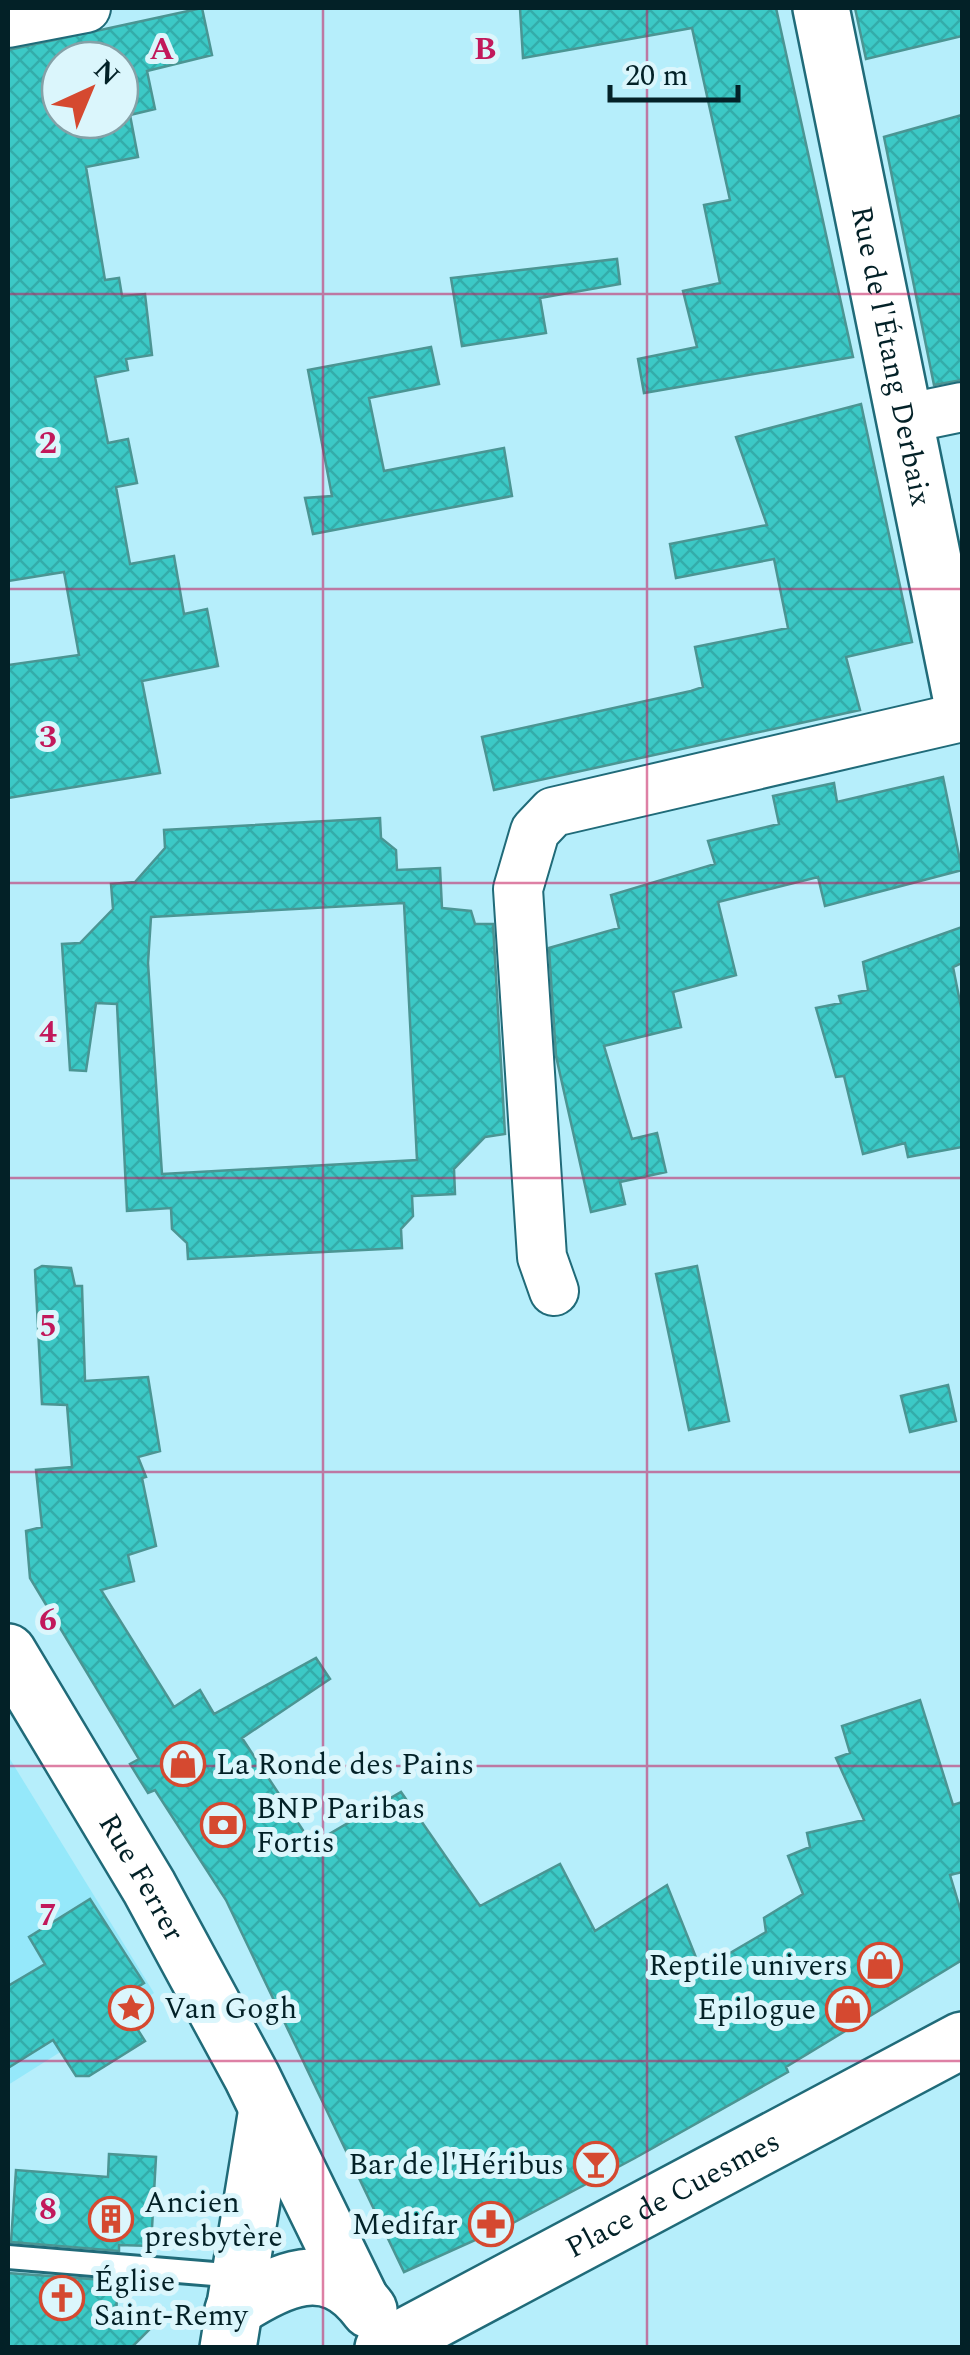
<svg xmlns="http://www.w3.org/2000/svg" width="970" height="2355" font-family="Spectral,serif">
<style>
.built{fill:#95e8fa}
.building{fill:url(#building-cross-hatch);stroke:#4b9593;stroke-width:2.5;fill-rule:evenodd}
.lines{fill:none;stroke-linecap:round;stroke-linejoin:round}
.service-casing{stroke:#206b79;stroke-width:28}
.minor-casing{stroke:#206b79;stroke-width:52}
.tertiary-casing{stroke:#206b79;stroke-width:60}
.service{stroke:#fff;stroke-width:22}
.minor{stroke:#fff;stroke-width:48}
.tertiary{stroke:#fff;stroke-width:55}
.grid{fill:none;stroke:#c2185b;stroke-width:2.5;stroke-opacity:0.55}
.labels{text-anchor:middle;stroke-width:10;stroke-linejoin:round;paint-order:stroke}
.street-label{font-size:30px;fill:#032127;stroke:#dbf6fc}
.poi-label{font-size:30px;fill:#032127;stroke:#dbf6fc;text-anchor:start}
.grid-label{font-size:32px;text-anchor:middle;font-weight:bold;fill:#c2185b;stroke:#dbf6fc;stroke-width:10;stroke-linejoin:round;paint-order:stroke}
</style>
<defs>
<pattern id="building-cross-hatch" width="8" height="8" patternUnits="userSpaceOnUse" patternTransform="scale(2.5)"><rect width="8" height="8" fill="#3cc9c6"/><path d="M0 0l8 8M0 8l8-8" fill="none" stroke="#33acaa"/></pattern>
</defs>
<rect width="100%" height="100%" fill="#b6eefb"/>
<path class="built" d="M8,1756L154,1993L8,2085Z"/>
<path class="building" d="M202,8L212,55L147,71L155,109L130,115L138,157L86,167L105,280L119,278L122,296L145,294L152,355L126,359L128,370L95,377L108,443L128,439L137,483L116,487L130,564L174,556L184,614L207,609L218,666L142,681L160,773L8,798V665L79,655L64,572L8,581V50ZM60,60H120V120H60Z
M520,8H776L853,357L644,393L638,359L697,347L683,291L720,283L704,205L730,200L692,28L523,58Z
M855,8H962V36L866,59Z
M962,115V380L934,385L884,137Z
M617,259L620,284L540,298L546,333L462,346L451,278Z
M431,347L439,384L369,398L384,471L504,448L512,496L313,534L305,498L332,496L308,370Z
M861,404L912,642L846,657L860,710L494,790L482,737L691,691L703,687L695,647L788,628L774,559L676,578L670,544L767,525L736,437Z
M943,777L962,870L825,906L818,877L718,902L736,975L673,992L681,1027L604,1046L632,1139L657,1133L666,1172L620,1182L625,1204L591,1212L556,1056L549,948L619,928L611,895L715,864L708,841L779,824L773,796L834,783L837,802Z
M380,818L381,838L396,850L397,870L440,868L442,908L471,911L475,924H493L505,1134L485,1137L454,1169L455,1194L412,1196L413,1216L401,1229L402,1248L188,1259L187,1243L172,1229L171,1208L127,1211L117,1004L96,1003L86,1071L70,1070L62,944L80,943L113,909L111,884L135,882L165,848L164,830ZM404,903L417,1160L162,1174L148,963L151,917Z
M962,927V963L953,967L962,1012V1147L908,1157L905,1143L863,1154L844,1076L836,1077L816,1008L841,1003L839,996L868,990L863,962Z
M42,1266L71,1268L75,1286H82L85,1381L148,1377L160,1451L138,1457L146,1477L142,1478L156,1546L128,1555L134,1581L101,1590L174,1707L200,1690L214,1714L316,1658L330,1679L242,1738L312,1844L401,1792L480,1906L560,1864L595,1931L667,1885L701,1970L766,1932L764,1918L803,1894L788,1856L810,1847L807,1833L864,1820L836,1758L850,1753L842,1726L920,1700L953,1805L962,1802V1872L950,1875L962,1915V1960L786,2067L788,2072L635,2158L513,2223L404,2272L226,1900L155,1790L148,1793L130,1764L139,1759L30,1578L26,1531L42,1527L36,1470L72,1467L67,1405L42,1404L35,1270Z
M697,1266L729,1421L689,1430L656,1274Z
M948,1385L956,1421L910,1432L901,1396Z
M90,1899L144,1983L118,1999L145,2041L89,2076H76L53,2040L8,2068V1986L45,1964L29,1937Z
M109,2154L156,2157L151,2246L119,2245V2251L11,2242L16,2170L108,2177Z
M8,2273L118,2281L116,2315L162,2317L131,2348H8Z"/>
<g class="lines">
<defs>
<path id="service" d="M8,2257L238,2276"/>
<path id="minor" d="M8,23L86,8
M904,419L962,407
M554,1291L542,1257L518,889L535,831L553,812L962,717"/>
<g id="tertiary">
<path id="s1" d="M821,8L962,702"/>
<path id="s2" d="M8,1652L149,1887L252,2077L361,2300"/>
<path d="M233,2310C279,2280 328,2254 369,2310"/>
<path d="M228,2348L267,2109"/>
<path id="s3" d="M383,2348L962,2040"/>
</g>
</defs>
<use href="#service" class="service-casing"/>
<use href="#minor" class="minor-casing"/>
<use href="#tertiary" class="tertiary-casing"/>
<use href="#service" class="service"/>
<use href="#minor" class="minor"/>
<use href="#tertiary" class="tertiary"/>
</g>
<path class="grid" d="M323,8V2348M647,8V2348M8,294H962M8,589H962M8,883H962M8,1178H962M8,1472H962M8,1766H962M8,2061H962"/>
<defs>
<symbol id="shop-ring" viewBox="-11 -11 22 22"><circle r="9.5" fill="#dbf6fc" stroke="#d54930" stroke-width="1.5"/><path d="M-5-2.5h2.3a2.7 3.5 0 0 1 5.4 0H5L5.5 6h-11ZM-1.5-2.5h3a1.5 2.3 0 0 0-3 0Z" fill="#d54930"/></symbol>
<symbol id="bank-ring" viewBox="-11 -11 22 22"><circle r="9.5" fill="#dbf6fc" stroke="#d54930" stroke-width="1.5"/><path d="M-6-4H6V4H-6ZM0-2.3a2.3 2.3 0 1 0 0 4.6a2.3 2.3 0 1 0 0-4.6Z" fill="#d54930"/></symbol>
<symbol id="sight-ring" viewBox="-11 -11 22 22"><circle r="9.5" fill="#dbf6fc" stroke="#d54930" stroke-width="1.5"/><path d="M0-6L1.8-2.2L6-1.7L2.9 1.2L3.7 5.4L0 3.3L-3.7 5.4L-2.9 1.2L-6-1.7L-1.8-2.2Z" fill="#d54930"/></symbol>
<symbol id="bar-ring" viewBox="-11 -11 22 22"><circle r="9.5" fill="#dbf6fc" stroke="#d54930" stroke-width="1.5"/><path d="M-6-5H6L.8 .8V4.5H3.5V6h-7V4.5H-.8V.8Z" fill="#d54930"/></symbol>
<symbol id="building-ring" viewBox="-11 -11 22 22"><circle r="9.5" fill="#dbf6fc" stroke="#d54930" stroke-width="1.5"/><path d="M-4-6H4V6H1V3H-1V6H-4ZM-2.5-4.3h1.7v1.8h-1.7ZM.8-4.3h1.7v1.8H.8ZM-2.5-1h1.7V.8h-1.7ZM.8-1h1.7V.8H.8Z" fill="#d54930"/></symbol>
<symbol id="pharmacy-ring" viewBox="-11 -11 22 22"><circle r="9.5" fill="#dbf6fc" stroke="#d54930" stroke-width="1.5"/><path d="M-2-6h4v4h4v4h-4v4h-4v-4h-4v-4h4Z" fill="#d54930"/></symbol>
<symbol id="church-ring" viewBox="-11 -11 22 22"><circle r="9.5" fill="#dbf6fc" stroke="#d54930" stroke-width="1.5"/><path d="M-1.2-6h2.4v3.5h3.3v2.4h-3.3V6h-2.4V-.1h-3.3v-2.4h3.3Z" fill="#d54930"/></symbol>
</defs>
<g fill-rule="evenodd">
<use href="#shop-ring" x="158" y="1739" width="50" height="50"/>
<use href="#bank-ring" x="198" y="1800" width="50" height="50"/>
<use href="#shop-ring" x="855" y="1940" width="50" height="50"/>
<use href="#sight-ring" x="106" y="1983" width="50" height="50"/>
<use href="#shop-ring" x="823" y="1984" width="50" height="50"/>
<use href="#bar-ring" x="571" y="2139" width="50" height="50"/>
<use href="#building-ring" x="86" y="2194" width="50" height="50"/>
<use href="#pharmacy-ring" x="466" y="2199" width="50" height="50"/>
<use href="#church-ring" x="37" y="2273" width="50" height="50"/>
</g>
<g class="labels">
<g class="street-label">
<text dy="10" stroke="none"><textPath href="#s1" startOffset="355">Rue de l'Étang Derbaix</textPath></text>
<text dy="10" stroke="none"><textPath href="#s2" startOffset="262">Rue Ferrer</textPath></text>
<text dy="10" stroke="none"><textPath href="#s3" startOffset="328">Place de Cuesmes</textPath></text>
</g>
<g class="poi-label">
<text x="216" y="1774">La Ronde des Pains</text>
<text x="256" y="1818">BNP Paribas<tspan x="256" dy="34">Fortis</tspan></text>
<text x="848" y="1975" text-anchor="end">Reptile univers</text>
<text x="164" y="2018">Van Gogh</text>
<text x="816" y="2019" text-anchor="end">Epilogue</text>
<text x="564" y="2174" text-anchor="end">Bar de l'Héribus</text>
<text x="144" y="2212">Ancien<tspan x="144" dy="34">presbytère</tspan></text>
<text x="458" y="2234" text-anchor="end">Medifar</text>
<text x="94" y="2291">Église<tspan x="94" dy="34">Saint-Remy</tspan></text>
</g>
</g>
<g class="grid-label">
<text x="162" y="59">A</text>
<text x="485" y="59">B</text>
<text x="48" y="453">2</text>
<text x="48" y="747">3</text>
<text x="48" y="1042">4</text>
<text x="48" y="1336">5</text>
<text x="48" y="1630">6</text>
<text x="48" y="1925">7</text>
<text x="48" y="2219">8</text>
</g>
<rect width="970" height="2355" fill="none" stroke="#032127" stroke-width="20"/>
<g transform="translate(90 90) rotate(44)"><circle r="48" fill="#dbf6fc" stroke="#85a1a7" stroke-width="2.5"/>
<path d="M0-8L18 38L0 25L-18 38Z" fill="#d54930"/>
<text y="-15" font-size="28" font-weight="bold" text-anchor="middle" fill="#032127">N</text>
</g>
<path d="M610 85v15h128v-15" fill="none" stroke="#032127" stroke-width="5"/>
<text x="625" y="85" font-size="30" fill="#032127" stroke="#dbf6fc" stroke-width="8" paint-order="stroke">20 m</text>
</svg>
